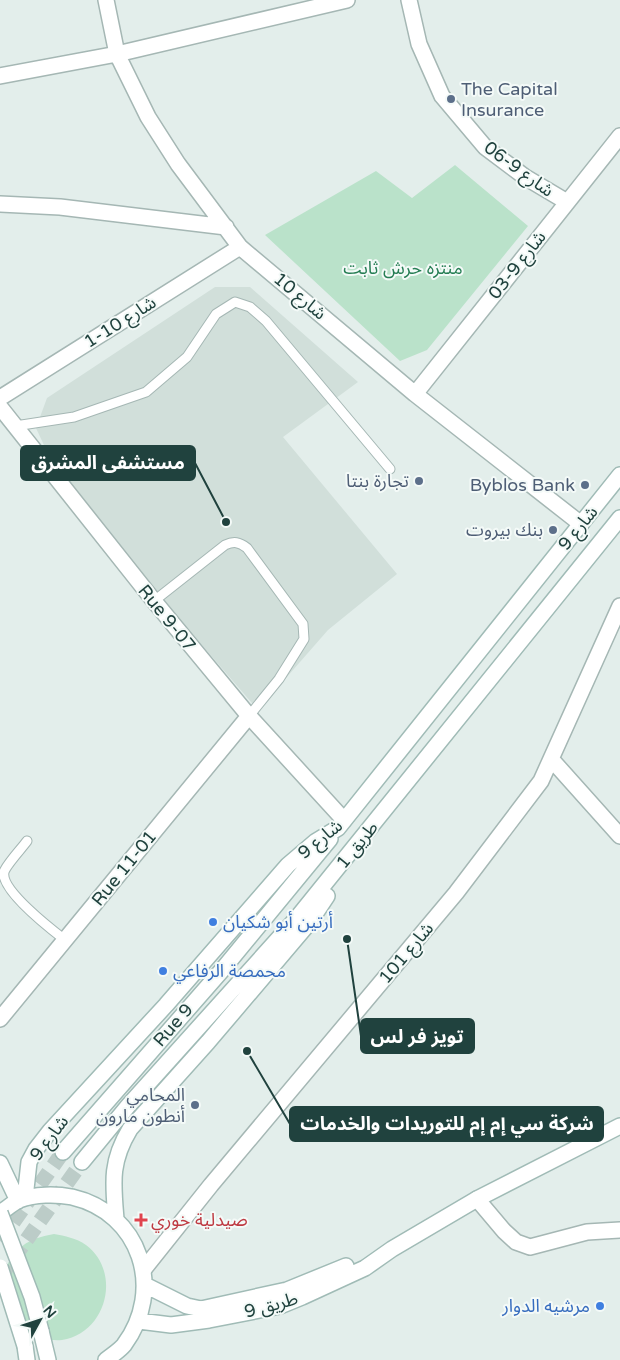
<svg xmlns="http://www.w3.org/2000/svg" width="620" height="1360" font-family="'Varela Round','Noto Sans Arabic',sans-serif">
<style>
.built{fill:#d1dfda}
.green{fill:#bae2ca}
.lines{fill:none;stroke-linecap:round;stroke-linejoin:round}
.secondary-tunnel{stroke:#bcccc8;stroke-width:15;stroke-dasharray:15 8;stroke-linecap:butt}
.lane-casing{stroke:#a5b7b4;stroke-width:11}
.street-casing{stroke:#a5b7b4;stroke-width:18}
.secondary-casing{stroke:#a0bbb6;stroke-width:18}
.lane{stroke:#fff;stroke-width:9}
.street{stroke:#fff;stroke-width:15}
.secondary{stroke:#fff;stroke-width:15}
.secondary-bridge-casing{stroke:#a0bbb6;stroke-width:18;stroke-linecap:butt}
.secondary-bridge{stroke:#fff;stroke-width:15}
.service-dot{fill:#5c6f8a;stroke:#f4faf8;stroke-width:2}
.shop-dot{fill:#3f7fe0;stroke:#f4faf8;stroke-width:2}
.health-dot{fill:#e0444e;stroke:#f4faf8;stroke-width:2}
.labels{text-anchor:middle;stroke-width:4;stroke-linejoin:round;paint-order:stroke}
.service-label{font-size:18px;fill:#4e5e75;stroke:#f4faf8;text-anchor:end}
.street-label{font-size:18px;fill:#20423e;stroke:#f4faf8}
.park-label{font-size:18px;fill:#267e54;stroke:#f4faf8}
.shop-label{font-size:18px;fill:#366cbe;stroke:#f4faf8;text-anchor:start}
.health-label{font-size:18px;fill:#be3a42;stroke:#f4faf8;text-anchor:start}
.leader{fill:none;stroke:#20423e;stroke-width:2}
.callout-dot{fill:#20423e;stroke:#f4faf8;stroke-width:2}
.callout{fill:#20423e;stroke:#20423e;stroke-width:2}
.callout-label{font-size:19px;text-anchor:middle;font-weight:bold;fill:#fff}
</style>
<rect width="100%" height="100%" fill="#e3eeeb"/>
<path class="built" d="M215,287H250L358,382L283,437L397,574L328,630L258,710L157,593L56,471L36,428L47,398Z"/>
<path class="green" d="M455,165L528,226L427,350L400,361L265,235L376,171L412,198Z
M54,1234C65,1236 76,1238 86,1245C122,1272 107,1333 62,1340C50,1341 40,1338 29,1334L3,1274C14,1248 26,1239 54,1234Z"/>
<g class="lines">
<path class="secondary-tunnel" d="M0,1241L63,1152
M0,1277L82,1162"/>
<defs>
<path id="lane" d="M15,426L74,417L146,392L187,357L216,314L235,302L250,307L266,321L390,469
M154,601L225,545C234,541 239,542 247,548L303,624L304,639L279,679L249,716
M27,841C22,848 6,865 4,872C0,890 52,930 65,940"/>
<path id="street" d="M106,0L117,54L148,117L178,164L240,247L415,394L581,524
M409,0L419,44L442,96L485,147L525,177L567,202
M0,76L117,54L347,0
M0,204L60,207L226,227
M415,394L620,136
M0,398L240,247
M0,407L154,601L249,716L344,820
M552,760L620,836
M0,1019L249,716
M477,1199L504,1231L516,1242L530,1247L587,1232L620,1230
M144,1269L211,1185L456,893L541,781L620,606"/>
<path id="secondary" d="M63,1152L223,969L330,839
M82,1162L128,1106L297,918L620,518
M0,1163L18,1201
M25,1198L29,1162L36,1149L50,1131L166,1005L288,865L315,842L338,828L620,475
M0,1213C6,1209 13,1203 19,1200C35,1194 56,1194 72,1197C141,1213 165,1290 124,1345C119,1351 112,1355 106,1360
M116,1219C113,1183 110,1162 130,1129L208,1042L309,923L327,896
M145,1285L187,1306L201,1309L287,1290L346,1266
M139,1321L171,1325L209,1320L280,1306L302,1297L365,1268L392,1249L477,1199L620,1126
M41,1331L48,1360
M25,1346L27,1360"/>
</defs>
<use href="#lane" class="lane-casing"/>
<use href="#street" class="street-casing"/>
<use href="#secondary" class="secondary-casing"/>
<use href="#lane" class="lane"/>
<use href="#street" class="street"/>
<use href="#secondary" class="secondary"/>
<defs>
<path id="secondary-bridge" d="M0,1213L32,1297L41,1331
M0,1267L25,1346"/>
</defs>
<use href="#secondary-bridge" class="secondary-bridge-casing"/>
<use href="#secondary-bridge" class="secondary-bridge"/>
</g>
<g class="service-dot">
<circle cx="451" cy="99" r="5"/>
<circle cx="419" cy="481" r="5"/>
<circle cx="585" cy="485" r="5"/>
<circle cx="553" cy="530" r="5"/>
<circle cx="195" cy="1105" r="5"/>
</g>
<g class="shop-dot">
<circle cx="213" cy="922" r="5"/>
<circle cx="163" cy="971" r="5"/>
<circle cx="600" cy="1306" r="5"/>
</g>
<path class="health-dot" d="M138.5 1212.5h5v5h5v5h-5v5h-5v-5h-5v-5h5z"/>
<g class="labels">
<g class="service-label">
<text x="461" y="95" text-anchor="start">The Capital<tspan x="461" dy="21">Insurance</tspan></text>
<text x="409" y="487">تجارة بنتا</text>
<text x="575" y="491">Byblos Bank</text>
<text x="543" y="536">بنك بيروت</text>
<text x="185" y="1101">المحامي<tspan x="185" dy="21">أنطون مارون</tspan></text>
</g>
<g class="street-label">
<text transform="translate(519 169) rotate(36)" y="6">شارع 9-06</text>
<text transform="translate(517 265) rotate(-52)" y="6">شارع 9-03</text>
<text transform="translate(300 296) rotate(40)" y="6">شارع 10</text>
<text transform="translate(120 322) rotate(-32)" y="6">شارع 10-1</text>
<text transform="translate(578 528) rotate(-51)" y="6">شارع 9</text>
<text transform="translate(167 618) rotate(51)" y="6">Rue 9-07</text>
<text transform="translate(320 839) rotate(-39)" y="6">شارع 9</text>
<text transform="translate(357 845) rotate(-51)" y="6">طريق 1</text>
<text transform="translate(124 868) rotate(-51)" y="6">Rue 11-01</text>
<text transform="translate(406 953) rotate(-50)" y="6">شارع 101</text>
<text transform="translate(173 1025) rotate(-49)" y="6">Rue 9</text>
<text transform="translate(49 1138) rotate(-53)" y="6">شارع 9</text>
<text transform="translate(271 1305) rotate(-15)" y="6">طريق 9</text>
</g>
<g class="park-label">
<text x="403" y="274">منتزه حرش ثابت</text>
</g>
<g class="shop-label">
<text x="223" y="928">أرتين أبو شكيان</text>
<text x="173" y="977">محمصة الرفاعي</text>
<text x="590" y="1312" text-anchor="end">مرشيه الدوار</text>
</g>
<g class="health-label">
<text x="151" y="1226">صيدلية خوري</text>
</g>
</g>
<path class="leader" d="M226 522L195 463M347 939L361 1036M247 1051L290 1124"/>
<g class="callout-dot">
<circle cx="226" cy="522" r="5"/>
<circle cx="347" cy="939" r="5"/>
<circle cx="247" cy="1051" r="5"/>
</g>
<g class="callout">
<rect x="21" y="446" width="174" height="34" rx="5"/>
<rect x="361" y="1019" width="113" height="34" rx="5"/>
<rect x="290" y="1107" width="313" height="34" rx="5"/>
</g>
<g class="callout-label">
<text x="108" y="469">مستشفى المشرق</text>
<text x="417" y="1043">تويز فر لس</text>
<text x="447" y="1130">شركة سي إم إم للتوريدات والخدمات</text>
</g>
<g transform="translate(40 1320) rotate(50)" stroke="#f4faf8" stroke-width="4" paint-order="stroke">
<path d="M0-4L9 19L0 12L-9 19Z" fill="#20423e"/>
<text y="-8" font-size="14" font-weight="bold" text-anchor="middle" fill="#20423e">N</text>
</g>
</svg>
